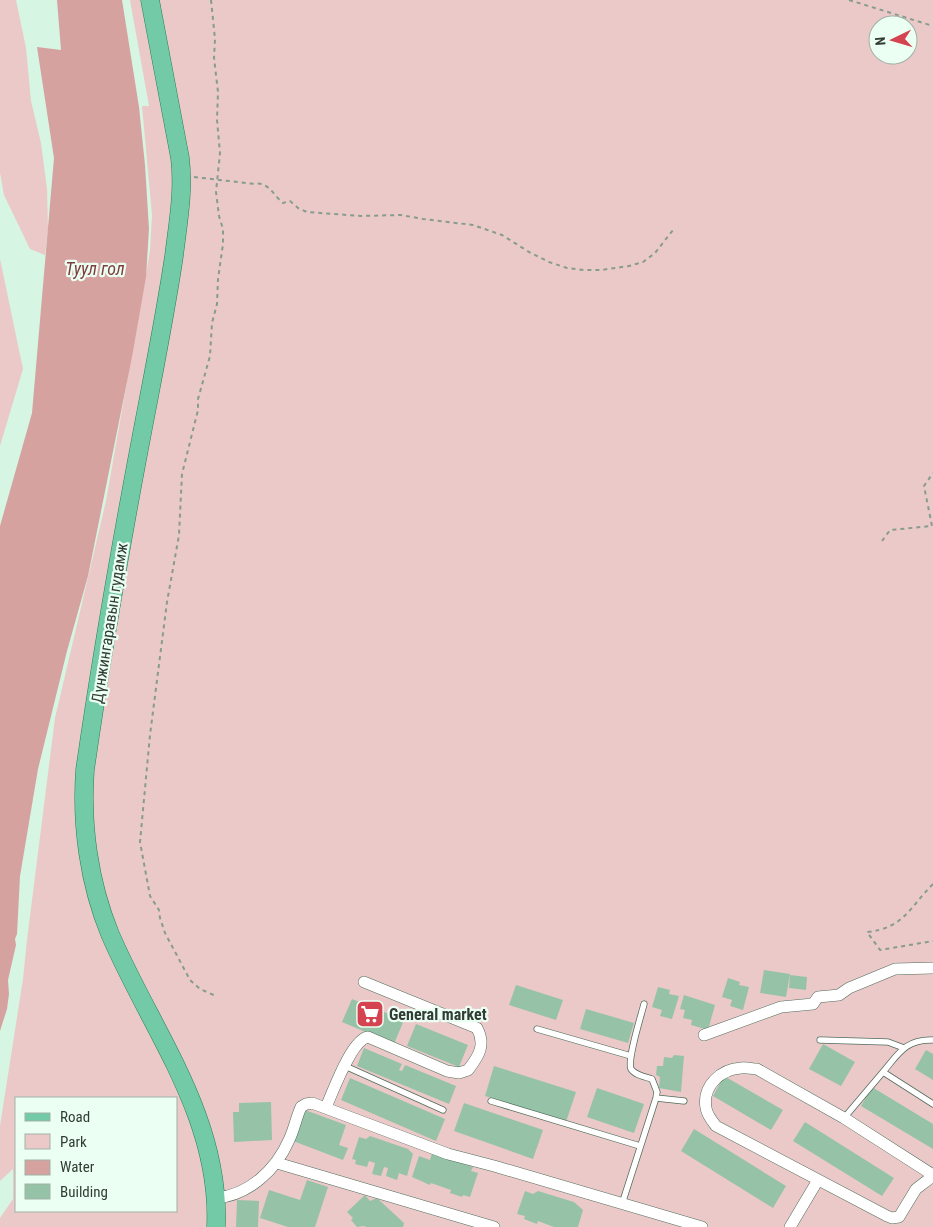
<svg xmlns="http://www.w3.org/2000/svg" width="933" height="1227" font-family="'Roboto Condensed',sans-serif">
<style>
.green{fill:#ebc9c8;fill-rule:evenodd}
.water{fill:#d5a2a0}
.building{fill:#96c3a7}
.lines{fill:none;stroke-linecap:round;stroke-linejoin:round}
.service-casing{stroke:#516c5b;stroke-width:7}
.minor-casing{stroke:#516c5b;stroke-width:12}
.primary-casing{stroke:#1f8257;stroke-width:19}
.path{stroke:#879c8f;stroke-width:2;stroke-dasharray:4 4;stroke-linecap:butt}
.service{stroke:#fff;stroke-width:5.5}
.minor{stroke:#fff;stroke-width:11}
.primary{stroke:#73caa6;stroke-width:18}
.labels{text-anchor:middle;stroke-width:4.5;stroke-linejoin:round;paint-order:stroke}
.street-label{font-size:16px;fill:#303c35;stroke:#ecfff3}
.poi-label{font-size:16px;font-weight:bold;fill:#303c35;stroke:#ecfff3;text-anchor:start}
.water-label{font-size:18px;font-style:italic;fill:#7f3d3e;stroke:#ecfff3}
</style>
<rect width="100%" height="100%" fill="#d6f5e2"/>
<path class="green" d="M0,0H16L26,48L31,101L41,143L47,189L48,229L45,255L30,249L4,195L0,173Z
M130,0H933V1227H0V1218L13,1199V1169L0,1181V1126L23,979L27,940L55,718L106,501L150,251L152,215L142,106H149ZM878,25H908V55H878ZM16,1098H176V1211H16Z
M0,259L23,369L0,446Z"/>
<path class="water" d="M57,0H122L139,107L145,165L149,229L146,277L132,357L88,576L67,651L38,769L20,876L17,934L15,939L16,945L8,980L9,994L7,1009L0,1031V526L32,413L54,158L37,47L61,50Z"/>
<path class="building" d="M764,970L790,974L786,997L760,993Z
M790,975L807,977L806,990L789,988Z
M728,978L740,982L739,985L749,987L743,1010L730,1006L732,1000L722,997Z
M516,985L563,1000L556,1020L509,1005Z
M658,987L670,990L669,994L679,996L672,1019L660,1016L662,1010L652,1007Z
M684,995L715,1005L708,1030L691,1025L692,1020L683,1018L685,1010L680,1009Z
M352,999L404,1020L394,1044L342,1022Z
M586,1009L634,1023L628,1043L580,1029Z
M416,1024L468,1045L459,1067L407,1046Z
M823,1044L855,1062L841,1086L809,1069Z
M364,1048L402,1064L399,1070L402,1071L405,1065L456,1086L449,1104L357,1066Z
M926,1050L933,1054V1080L915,1069Z
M674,1055L684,1056L681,1092L659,1088L660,1077L656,1075L657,1066H663L664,1057L672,1058Z
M494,1066L576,1092L566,1122L485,1096Z
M724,1076L783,1110L771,1130L713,1096Z
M350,1078L445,1119L436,1141L341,1100Z
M872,1087L933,1124V1149L861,1106Z
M597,1088L644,1104L634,1133L587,1117Z
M271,1102L272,1140L234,1142L233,1112H239V1103Z
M464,1103L543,1130L533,1159L454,1131Z
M305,1110L346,1125L339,1145L348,1148L343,1160L293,1141Z
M805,1122L894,1178L882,1196L793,1141Z
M694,1129L786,1186L773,1208L681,1151Z
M370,1136L408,1149L413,1154L407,1176L399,1173L397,1180L386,1176L388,1168L384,1167L381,1176L372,1174L375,1163L369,1161L367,1167L355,1164L356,1160L352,1159L359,1137L366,1139Z
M432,1153L473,1167L471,1171L478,1173L470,1197L463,1195L462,1197L450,1193L451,1190L431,1183L430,1185L412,1177L419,1156L430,1160Z
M307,1180L328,1187L315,1227H288L260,1218L269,1190L300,1200Z
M525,1191L533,1194L538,1191L574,1202L583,1210L578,1227H554L538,1221L537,1224L524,1219L525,1216L517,1214Z
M365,1195L370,1201L377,1198L404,1223L403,1227H366L364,1226L357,1227L351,1220L353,1218L347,1212Z
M237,1200L259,1201L258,1227H236Z"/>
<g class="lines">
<defs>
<path id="service" d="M537,1029L631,1056
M820,1040L888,1042L904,1048
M345,1066L443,1110
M883,1072C899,1053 906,1039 933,1040
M656,1098L684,1101
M491,1101L640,1146
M844,1118L883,1072L933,1104
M622,1204L656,1098L657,1092L652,1079C645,1077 635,1075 631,1069C627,1060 641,1016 644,1004"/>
<path id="minor" d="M704,1035L781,1007L813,1004L818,997L839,995L849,988L895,969L933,968
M326,1107C333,1092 351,1040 368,1037L447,1071L459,1073L468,1070C479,1056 486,1045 477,1028L364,982
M277,1163L494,1227
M933,1175L844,1118L757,1069C752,1069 746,1067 741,1068C721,1069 702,1086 706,1108C707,1115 712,1121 716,1126L887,1216L892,1218L899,1217L916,1189L933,1176
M216,1198C249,1195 276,1170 289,1140C294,1130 296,1118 301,1107L306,1104L312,1103L448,1154L494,1166L702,1227
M790,1227L818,1180"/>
<path id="primary" d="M150,0L180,158C184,191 178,223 174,256C167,303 158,350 149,397C125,521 103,645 85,770C81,825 89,883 110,934C151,1030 221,1117 216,1227"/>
</defs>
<use href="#service" class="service-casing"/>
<use href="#minor" class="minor-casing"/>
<use href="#primary" class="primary-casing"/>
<path class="path" d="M211,0L215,39L214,58L218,92L217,120L220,153L216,192L219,216L223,229V244L218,279L217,304L212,323L210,356L198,399V410L182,474L179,535L167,602L150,735L140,842L150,896L159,910L160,918L165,933L190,980L200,989L216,996
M849,0L933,26
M194,177L255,184C268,181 274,196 283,203L290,201L298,208L307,212L361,216L401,215L423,219L473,225L502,235L529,252L549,262L567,268L584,270H601L629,266L643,262L655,253L673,230
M882,541L890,530L932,526L924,486L933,473
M933,884C909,908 904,928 867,932L880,950L933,941"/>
<use href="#service" class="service"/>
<use href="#minor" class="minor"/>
<use href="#primary" class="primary"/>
</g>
<defs>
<symbol id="supermarket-square" viewBox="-11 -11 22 22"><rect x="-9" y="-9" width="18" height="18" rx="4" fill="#d4434f" stroke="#ecfff3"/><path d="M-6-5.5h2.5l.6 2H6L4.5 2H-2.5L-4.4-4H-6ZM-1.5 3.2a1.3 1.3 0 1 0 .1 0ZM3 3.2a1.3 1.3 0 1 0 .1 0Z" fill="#fff"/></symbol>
</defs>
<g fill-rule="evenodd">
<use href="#supermarket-square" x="354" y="998" width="32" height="32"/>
</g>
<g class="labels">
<g class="street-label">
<text transform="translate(109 623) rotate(-81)" y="6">Дүнжингаравын гудамж</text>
</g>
<g class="poi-label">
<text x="389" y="1020">General market</text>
</g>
<g class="water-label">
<text x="95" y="275">Туул гол</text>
</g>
</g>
<rect x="15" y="1097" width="162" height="115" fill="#ecfff3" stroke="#a1b1a7"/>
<rect x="25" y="1113" width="25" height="8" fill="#73caa6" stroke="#a1b1a7"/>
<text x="60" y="1122" font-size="15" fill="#303c35">Road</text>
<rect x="25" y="1134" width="25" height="15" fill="#ebc9c8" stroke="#a1b1a7"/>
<text x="60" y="1147" font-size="15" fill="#303c35">Park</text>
<rect x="25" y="1160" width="25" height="15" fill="#d5a2a0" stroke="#a1b1a7"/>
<text x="60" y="1172" font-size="15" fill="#303c35">Water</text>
<rect x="25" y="1184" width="25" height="15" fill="#96c3a7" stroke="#a1b1a7"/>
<text x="60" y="1197" font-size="15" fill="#303c35">Building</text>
<g transform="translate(893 40) rotate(265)"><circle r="24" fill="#ecfff3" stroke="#a1b1a7"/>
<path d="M0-4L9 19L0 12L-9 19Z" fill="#d4434f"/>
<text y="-8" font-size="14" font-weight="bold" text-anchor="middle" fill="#303c35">N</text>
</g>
</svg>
